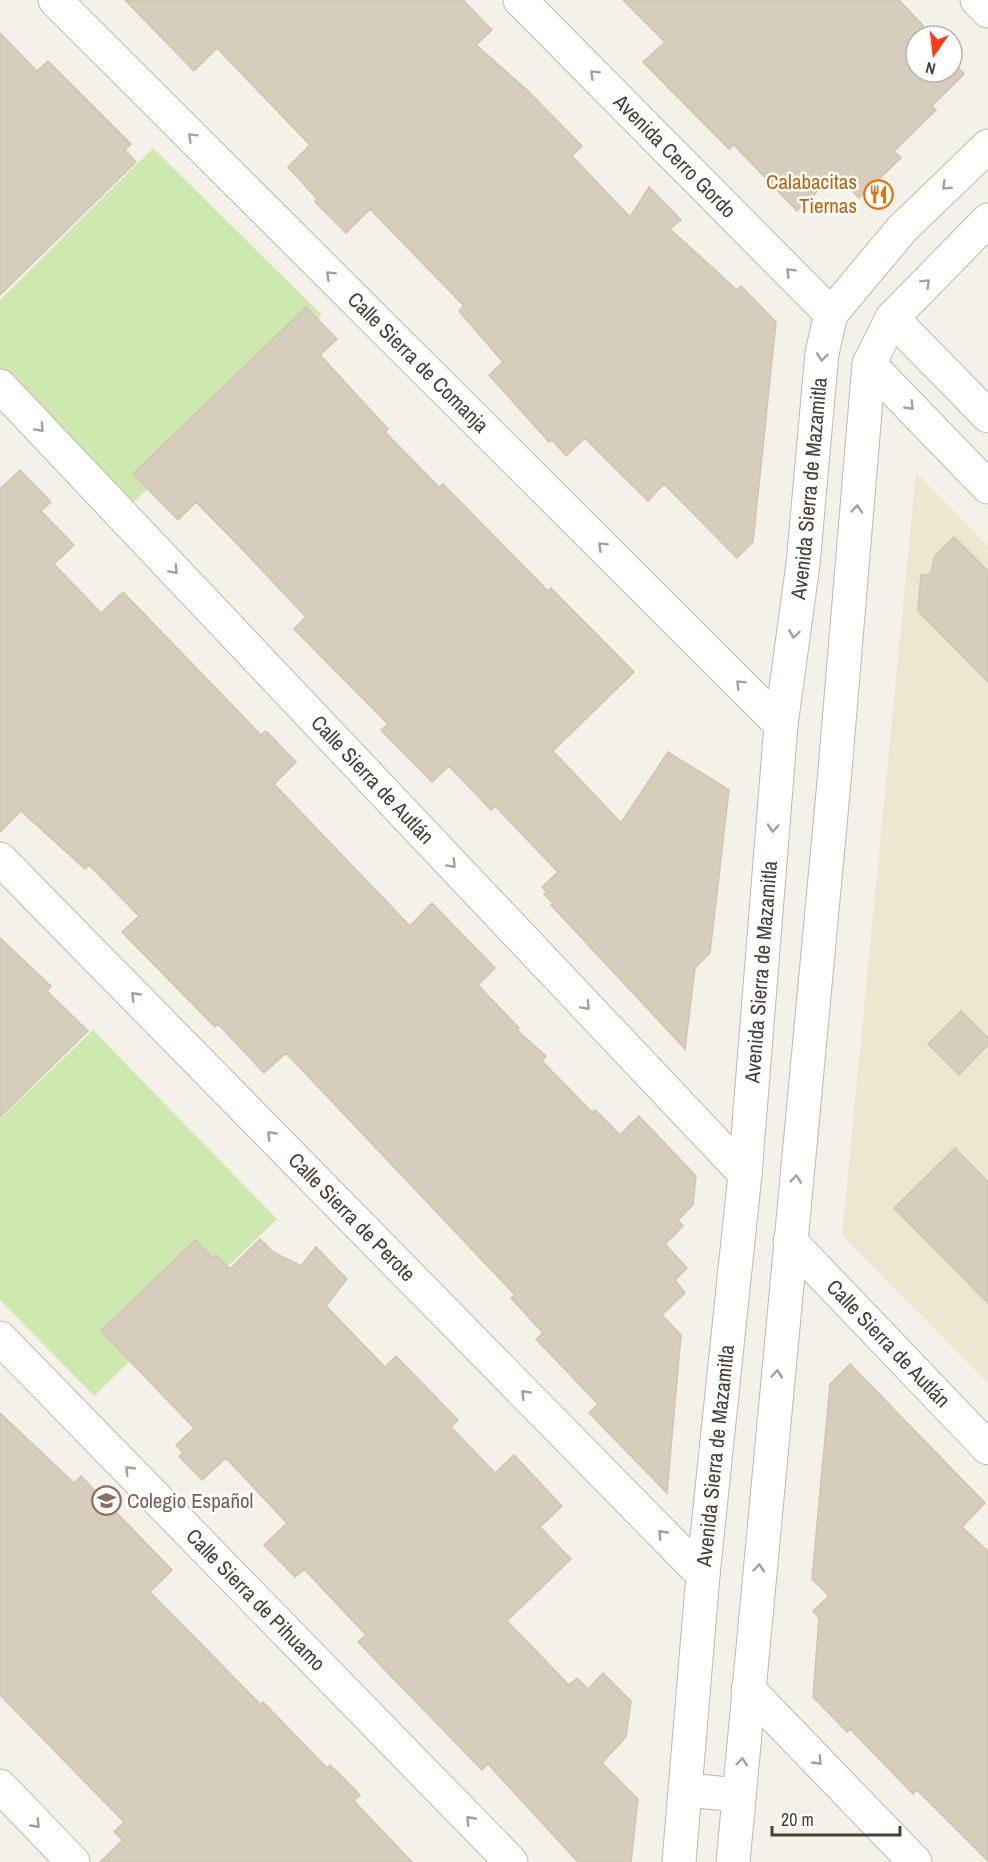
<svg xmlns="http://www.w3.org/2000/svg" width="988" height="1862" font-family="'Archivo Narrow',sans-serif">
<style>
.education{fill:#ede6d1}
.green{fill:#cee9b0}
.building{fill:#d6cdbd;stroke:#d1c5b0;stroke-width:1.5}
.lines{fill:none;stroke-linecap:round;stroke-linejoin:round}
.minor-casing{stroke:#c0b9aa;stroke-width:35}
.minor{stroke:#fff;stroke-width:33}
.oneway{stroke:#a4a09a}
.labels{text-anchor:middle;stroke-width:5;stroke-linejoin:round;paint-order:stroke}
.street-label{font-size:21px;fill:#484136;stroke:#fff}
.food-label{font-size:21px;fill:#c56008;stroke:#fff;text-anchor:end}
.education-label{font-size:21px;fill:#785e54;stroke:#fff;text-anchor:start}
</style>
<rect width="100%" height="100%" fill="#f4f1e8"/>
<path class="education" d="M916,473L988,546V1383L842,1235Z"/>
<path class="green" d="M153,148L322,315L133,503L0,372V300Z
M93,1030L277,1219L94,1396L0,1300V1119Z"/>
<path class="building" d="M125,0H463L492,30L476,45L527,90L582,146L572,156L630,217L649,187L681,220L670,229L737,290L741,286L776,322L753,542L737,558L664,484L648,501L585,438L566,456L552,440L549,442L489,375L503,362L459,311L464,306L370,209L346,233L315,202L317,199L288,167L310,145L217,48L194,71Z
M623,0H899L933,36H916V72H952V61L964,74L932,106L936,110L894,151L901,158L859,198L835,174L797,211L734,145L729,149L643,62L665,42Z
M0,33L37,71L48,61L131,144L125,150L136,162L0,295Z
M306,307L337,339L320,355L388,429L385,432L439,487L443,484L548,591L551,588L634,672L553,751L621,823L668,752L729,790L710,953L695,968L685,1049L551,905L553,903L544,894L547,892L542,887L558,872L495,806L491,810L449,766L432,782L381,730L388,724L294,629L306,617L244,551L196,502L178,520L133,474Z
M20,470L51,502L41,511L74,545L54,564L101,613L123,592L261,735L266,731L296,762L274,784L410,926L432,903L495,968L478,985L519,1028L517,1030L546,1056L542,1061L593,1113L595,1110L620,1135L639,1116L696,1176L693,1205L678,1220L683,1226L665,1244L687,1268L675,1280L685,1293L662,1315L681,1335L667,1493L589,1413L598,1404L536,1339L543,1333L511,1298L515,1295L286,1053L264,1073L218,1024L215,1027L122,932L139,916L89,865L85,869L21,811L0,832V489Z
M954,537L988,571V682L918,611L921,575L931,574L934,557Z
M0,938L51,986L47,991L88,1031L0,1117Z
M961,1011L988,1038V1045L959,1075L928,1044Z
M955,1148L988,1182V1303L894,1208Z
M260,1239L273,1252L301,1266L316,1247L347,1279L326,1306L385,1367L396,1356L458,1420L451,1427L495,1473L514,1455L562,1506L540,1527L571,1559L507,1621L569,1685L577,1678L588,1689L603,1673L631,1701L626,1737L602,1763L638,1799L631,1862H578L488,1764L482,1770L358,1642L366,1635L304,1569L295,1577L264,1545L287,1523L226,1458L202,1480L179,1456L183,1453L176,1445L194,1428L101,1331L195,1240L213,1258L216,1255L230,1269Z
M850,1364L985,1503L962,1527L988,1551V1861L917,1790L913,1794L850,1729L847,1732L813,1697L819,1618L813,1611L829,1596L812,1579L830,1384Z
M0,1413L74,1483L81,1476L172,1570L150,1592L261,1705L263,1702L327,1768L330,1765L360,1795L354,1801L412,1862H100L123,1840L114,1832L124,1822L0,1695Z"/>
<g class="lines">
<defs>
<g id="minor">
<path id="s1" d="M55,0L781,725"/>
<path id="s2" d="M520,0L831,314"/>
<path d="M977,0L988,11"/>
<path d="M892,318L988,416"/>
<path d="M869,364L988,487"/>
<path id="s3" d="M0,386L745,1174"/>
<path id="s4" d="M0,859L703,1575"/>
<path id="s5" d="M790,1241L988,1448"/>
<path id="s6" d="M0,1338L511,1862"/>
<path d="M748,1689L915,1862"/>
<path d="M0,1786L73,1862"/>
<path d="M686,1790L739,1795"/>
<path id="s7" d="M679,1862L703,1575L745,1174L781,725L803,564L822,353L831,314L902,229L988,146"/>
<path d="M733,1862L834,782L869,364L892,318L988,220"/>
</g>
</defs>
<use href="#minor" class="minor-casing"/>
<use href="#minor" class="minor"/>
</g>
<defs><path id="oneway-chevron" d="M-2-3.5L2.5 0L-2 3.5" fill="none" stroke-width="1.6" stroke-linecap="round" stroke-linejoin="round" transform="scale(1.5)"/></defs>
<g class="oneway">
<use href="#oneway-chevron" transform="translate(594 74) rotate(-135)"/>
<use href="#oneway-chevron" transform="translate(192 137) rotate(-135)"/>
<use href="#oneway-chevron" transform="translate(946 186) rotate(136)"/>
<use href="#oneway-chevron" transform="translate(790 272) rotate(-135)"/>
<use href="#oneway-chevron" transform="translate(330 275) rotate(-135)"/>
<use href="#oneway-chevron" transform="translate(926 283) rotate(-45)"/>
<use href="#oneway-chevron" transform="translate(822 357) rotate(98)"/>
<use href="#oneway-chevron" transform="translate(910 406) rotate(46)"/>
<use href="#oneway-chevron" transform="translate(40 428) rotate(47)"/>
<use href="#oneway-chevron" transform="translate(857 509) rotate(-85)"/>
<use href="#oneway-chevron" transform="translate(602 546) rotate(-135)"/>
<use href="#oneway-chevron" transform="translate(174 570) rotate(47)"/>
<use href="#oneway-chevron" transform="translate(794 634) rotate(98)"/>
<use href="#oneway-chevron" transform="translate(740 684) rotate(-135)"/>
<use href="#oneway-chevron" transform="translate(773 828) rotate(95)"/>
<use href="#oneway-chevron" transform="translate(452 864) rotate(47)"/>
<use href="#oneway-chevron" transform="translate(135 996) rotate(-134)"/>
<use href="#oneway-chevron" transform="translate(586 1006) rotate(47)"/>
<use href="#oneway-chevron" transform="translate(271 1135) rotate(-134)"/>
<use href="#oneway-chevron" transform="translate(796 1179) rotate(-84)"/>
<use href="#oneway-chevron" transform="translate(777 1374) rotate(-85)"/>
<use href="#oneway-chevron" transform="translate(525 1394) rotate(-134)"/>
<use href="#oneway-chevron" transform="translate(129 1470) rotate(-134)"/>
<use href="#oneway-chevron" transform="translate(662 1534) rotate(-134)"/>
<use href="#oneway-chevron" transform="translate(759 1568) rotate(-85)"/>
<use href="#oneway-chevron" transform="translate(818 1761) rotate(46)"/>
<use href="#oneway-chevron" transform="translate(742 1762) rotate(-85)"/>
<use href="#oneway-chevron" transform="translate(470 1820) rotate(-134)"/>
<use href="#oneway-chevron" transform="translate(36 1824) rotate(46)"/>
</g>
<defs>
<symbol id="restaurant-ring" viewBox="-11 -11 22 22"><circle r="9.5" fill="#fff" stroke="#e8710a" stroke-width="1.5"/><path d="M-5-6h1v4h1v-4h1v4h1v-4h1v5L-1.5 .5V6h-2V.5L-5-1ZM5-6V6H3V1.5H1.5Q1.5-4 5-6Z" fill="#e8710a"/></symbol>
<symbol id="school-ring" viewBox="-11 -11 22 22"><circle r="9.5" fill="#fff" stroke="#8d6e63" stroke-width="1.5"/><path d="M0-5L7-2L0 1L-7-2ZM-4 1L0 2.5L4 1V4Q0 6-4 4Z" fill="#8d6e63"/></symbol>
</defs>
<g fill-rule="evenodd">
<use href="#restaurant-ring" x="862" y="178" width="33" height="33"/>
<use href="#school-ring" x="90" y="1484" width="33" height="33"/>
</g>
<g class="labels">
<g class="street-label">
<text dy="7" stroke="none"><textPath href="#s2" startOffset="220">Avenida Cerro Gordo</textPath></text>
<text dy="7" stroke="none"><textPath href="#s1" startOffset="513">Calle Sierra de Comanja</textPath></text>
<text dy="7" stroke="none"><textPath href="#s7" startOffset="1380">Avenida Sierra de Mazamitla</textPath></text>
<text dy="7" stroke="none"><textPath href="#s3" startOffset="542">Calle Sierra de Autlán</textPath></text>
<text dy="7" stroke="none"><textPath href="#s7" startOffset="894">Avenida Sierra de Mazamitla</textPath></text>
<text dy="7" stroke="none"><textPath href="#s4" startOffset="502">Calle Sierra de Perote</textPath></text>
<text dy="7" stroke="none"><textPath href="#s5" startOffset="142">Calle Sierra de Autlán</textPath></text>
<text dy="7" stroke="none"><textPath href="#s7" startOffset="408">Avenida Sierra de Mazamitla</textPath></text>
<text dy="7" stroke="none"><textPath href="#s6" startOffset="366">Calle Sierra de Pihuamo</textPath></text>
</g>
<g class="food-label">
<text x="857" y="189">Calabacitas<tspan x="857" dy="24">Tiernas</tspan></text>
</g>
<g class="education-label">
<text x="127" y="1508">Colegio Español</text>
</g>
</g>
<g transform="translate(934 54) rotate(194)"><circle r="28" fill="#ffffff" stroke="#b6b3af" stroke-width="1.5"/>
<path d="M0-4.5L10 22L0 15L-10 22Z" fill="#fd3d16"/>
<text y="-9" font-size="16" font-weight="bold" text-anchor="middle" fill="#484136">N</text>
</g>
<path d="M772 1826v9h128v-9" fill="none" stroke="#484136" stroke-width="3"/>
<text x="781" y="1826" font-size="18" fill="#484136" stroke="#ffffff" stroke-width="4.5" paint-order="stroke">20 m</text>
</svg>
